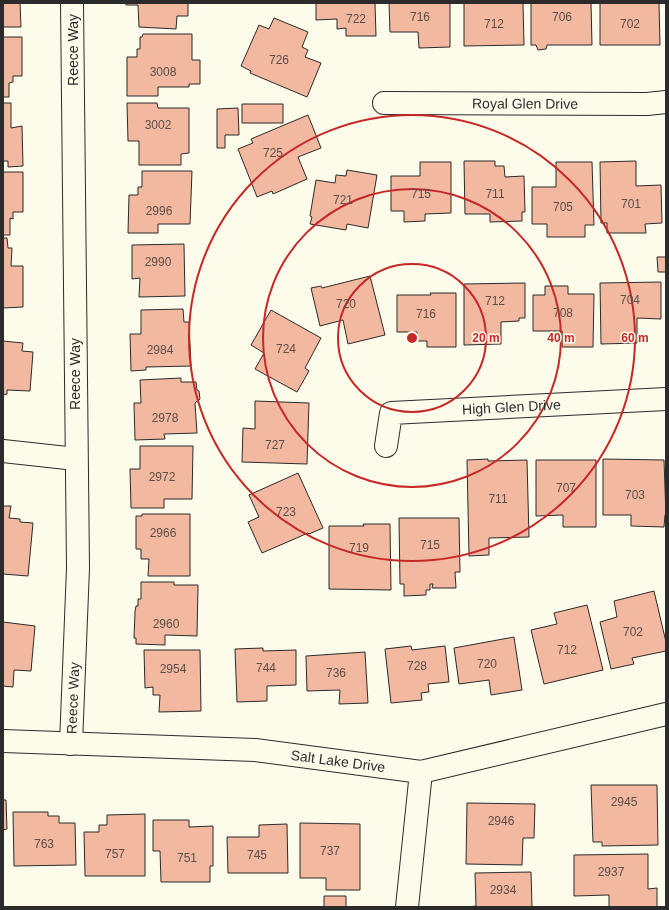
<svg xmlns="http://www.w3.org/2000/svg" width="669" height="910" font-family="Arial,sans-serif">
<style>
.building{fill:#f2b8a0;stroke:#2b2b2b}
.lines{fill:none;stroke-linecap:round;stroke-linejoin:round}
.minor-casing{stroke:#2b2b2b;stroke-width:24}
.minor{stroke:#fdfbea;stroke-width:22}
.ring{fill:none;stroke:#c62828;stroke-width:2}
.labels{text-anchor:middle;stroke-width:3;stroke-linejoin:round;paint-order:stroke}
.number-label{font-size:12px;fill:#5d4e48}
.street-label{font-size:14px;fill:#2b2b2b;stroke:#fdfbea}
.centre{fill:#c62828;stroke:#fdfbea;stroke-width:2}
.ring-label{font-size:12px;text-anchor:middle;font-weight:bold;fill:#c62828;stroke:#fdfbea;stroke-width:3;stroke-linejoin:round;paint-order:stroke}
</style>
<rect width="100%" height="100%" fill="#fdfbea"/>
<path class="building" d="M3,3H20L21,27H3Z
M126,3H188V16H177L176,29L139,27L138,5H126Z
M316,3H375L376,36H346V28L337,29V19L316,20Z
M389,3H450V47L419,48L418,32H390Z
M464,3H523L524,45L464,46Z
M531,3H591L592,45H547L546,49L538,50L536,45H531Z
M600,3H659L660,45H600Z
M274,18L308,32L302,47L308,50L305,57L321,63L307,97L250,73L251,71L241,66L259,25L269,29Z
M143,34H192V60H200V84H189V87H158V96H127V57H137V49H140V37H142Z
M3,37H22V76H13V82L9,83V97H3Z
M3,103H11V128L22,126L23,166L8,167V161H3Z
M127,103H157L158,108H189V153L181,154V165H139V141H128Z
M242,104H283V123H242Z
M238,108L239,135H225V148H217V109Z
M308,115L321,148L298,157L307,179L273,194L272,191L257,197L238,149L253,143L251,139Z
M464,161H495V166H504L505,177L524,176L525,212H522V221L490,222V214H465Z
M636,161V186L661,185L662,223L645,224L646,233H607V223H601L600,162Z
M420,162H451V213L425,214V221L404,222V211H391V176H420Z
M556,162H592L594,225H585V237H547V224H532V187H556Z
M347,170L377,175L368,228L347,224L346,230L310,224L312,217L310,216L316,180L335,183L336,175L346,176Z
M142,171H192L190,224H158V233H128L129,195H138V187H142Z
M3,172H23V212H13V219L10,218V235H3Z
M3,238H7L8,248H12L11,266H23V307L3,308Z
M184,244L185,296L139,297L140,278L132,279V245Z
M657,257H666V272H658Z
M370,276L385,335L348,344L343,320L320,326L311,288L321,286L322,288Z
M661,282V319L637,318V343L601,344L600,283Z
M525,283V318H519V321L501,322V344L464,345V284Z
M545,286H568V294H594L593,347H562V331H533V295H545Z
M430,293H456V347H427V341H417V332H397V295H431Z
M183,309L184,322H189L191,366L146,367V370L131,371L130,334H141V310Z
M271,310L321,338L305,368L309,371L297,392L255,369L264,353L251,345Z
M3,341L23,343L22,351L33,352L30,391L7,390V394L3,395Z
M181,378V382H196L197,390L199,391L200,399L195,403L197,433L164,434L165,439L135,440L134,403H141L140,380Z
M255,401L309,403L307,464L242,462L243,428L255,429Z
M140,446H193L192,499H164V508H131L130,469H140Z
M488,459V461L527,460L529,537L489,538V555L469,556L467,460Z
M603,459L664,460L666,515H665L664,527L631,526V515H603Z
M536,460H596V527H563V515L536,516Z
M298,473L323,528L309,534L308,533L262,553L248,522L259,517L249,495Z
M3,506H11L9,518L20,519V522L33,523L28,576L3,574Z
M142,514H190V576H148L149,559H141V549H136V516H142Z
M399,518H459L460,572H455L456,588H432L433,584H430V590H426V595L404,596V584H400Z
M363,524H390L391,590L329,589V526H364Z
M141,582H174V585H198L197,636L165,635V645L136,644V638H134L135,612L136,606H138V599H141Z
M654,591L666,642V651L632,658L634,664L611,669L600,622L617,617L614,601Z
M587,605L603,670L544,684L531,630L557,624L554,613Z
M3,622L35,626L31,671L14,670L13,687L3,686Z
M514,637L522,690L491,695L489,680L459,684L454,648Z
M411,646L412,650L445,646L449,682L428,684L429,692L421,693L422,700L391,703L385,649Z
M263,648V651L296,650V685L267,686V701L237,702L235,649Z
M144,650H200L201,711L159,712L160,695H153V687L145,688Z
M365,652L368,703L339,704L340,690L307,691L306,656Z
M591,785H657L658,845L602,846V842H593Z
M3,800H6L7,829L3,830Z
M467,803L535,804L534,838H523L522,865L466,864Z
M13,812H48V816H59V823H75L76,865L14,866Z
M145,814V876H85L84,832H99V825H107V815Z
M153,820H189V827L213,826V866H210V882H161L160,851H153Z
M300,823L360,824V890H326V878H300Z
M287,824L288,873H228L227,837H259V825Z
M648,854V889L657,888V907H609V895L574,896V855Z
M531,872L532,907H466L476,906L475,873Z
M324,896H346V907H324Z"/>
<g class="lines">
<defs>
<g id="minor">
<path id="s1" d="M384,103L647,104L666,102"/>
<path id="s2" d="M386,446L391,413L666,399"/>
<path d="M3,451L76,459"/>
<path id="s3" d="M3,741L255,750L421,772L666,714"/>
<path id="s4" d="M71,744L78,568L72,3"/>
<path d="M407,907L421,772"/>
</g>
</defs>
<use href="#minor" class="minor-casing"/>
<use href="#minor" class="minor"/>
</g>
<g class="ring">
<circle cx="412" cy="338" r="74"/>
<circle cx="412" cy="338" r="149"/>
<circle cx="412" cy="338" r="223"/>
</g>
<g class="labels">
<g class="number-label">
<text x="420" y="21">716</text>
<text x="562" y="21">706</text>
<text x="356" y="23">722</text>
<text x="494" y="28">712</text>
<text x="630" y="28">702</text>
<text x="279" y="64">726</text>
<text x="163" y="76">3008</text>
<text x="158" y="129">3002</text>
<text x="273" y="157">725</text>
<text x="421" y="198">715</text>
<text x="495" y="198">711</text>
<text x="343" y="204">721</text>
<text x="631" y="208">701</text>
<text x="563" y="211">705</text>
<text x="159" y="215">2996</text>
<text x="158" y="266">2990</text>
<text x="630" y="304">704</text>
<text x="495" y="305">712</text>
<text x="346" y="308">720</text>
<text x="563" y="317">708</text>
<text x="426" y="318">716</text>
<text x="286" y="353">724</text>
<text x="160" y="354">2984</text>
<text x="165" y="422">2978</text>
<text x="275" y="449">727</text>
<text x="162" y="481">2972</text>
<text x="566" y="492">707</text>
<text x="635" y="499">703</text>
<text x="498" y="503">711</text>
<text x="286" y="516">723</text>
<text x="163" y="537">2966</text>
<text x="430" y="549">715</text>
<text x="359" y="552">719</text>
<text x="166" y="628">2960</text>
<text x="633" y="636">702</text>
<text x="567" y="654">712</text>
<text x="487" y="668">720</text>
<text x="417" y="670">728</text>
<text x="266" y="672">744</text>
<text x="173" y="673">2954</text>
<text x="336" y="677">736</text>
<text x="624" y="806">2945</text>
<text x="501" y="825">2946</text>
<text x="44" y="848">763</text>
<text x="330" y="855">737</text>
<text x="115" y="858">757</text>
<text x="257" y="859">745</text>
<text x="187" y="862">751</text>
<text x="611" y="876">2937</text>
<text x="503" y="894">2934</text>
</g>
<g class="street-label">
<text transform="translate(73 50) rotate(-90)" y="5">Reece Way</text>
<text dy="5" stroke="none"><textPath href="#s1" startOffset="141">Royal Glen Drive</textPath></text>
<text transform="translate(75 374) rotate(-90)" y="5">Reece Way</text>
<text dy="5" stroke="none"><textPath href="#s2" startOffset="154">High Glen Drive</textPath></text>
<text dy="5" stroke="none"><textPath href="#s4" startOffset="46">Reece Way</textPath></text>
<text dy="5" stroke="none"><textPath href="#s3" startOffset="336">Salt Lake Drive</textPath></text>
</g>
</g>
<circle cx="412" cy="338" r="6" class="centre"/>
<g class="ring-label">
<text x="486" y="342">20 m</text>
<text x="561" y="342">40 m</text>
<text x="635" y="342">60 m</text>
</g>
<rect width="669" height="910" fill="none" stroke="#2b2b2b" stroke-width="8"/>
</svg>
